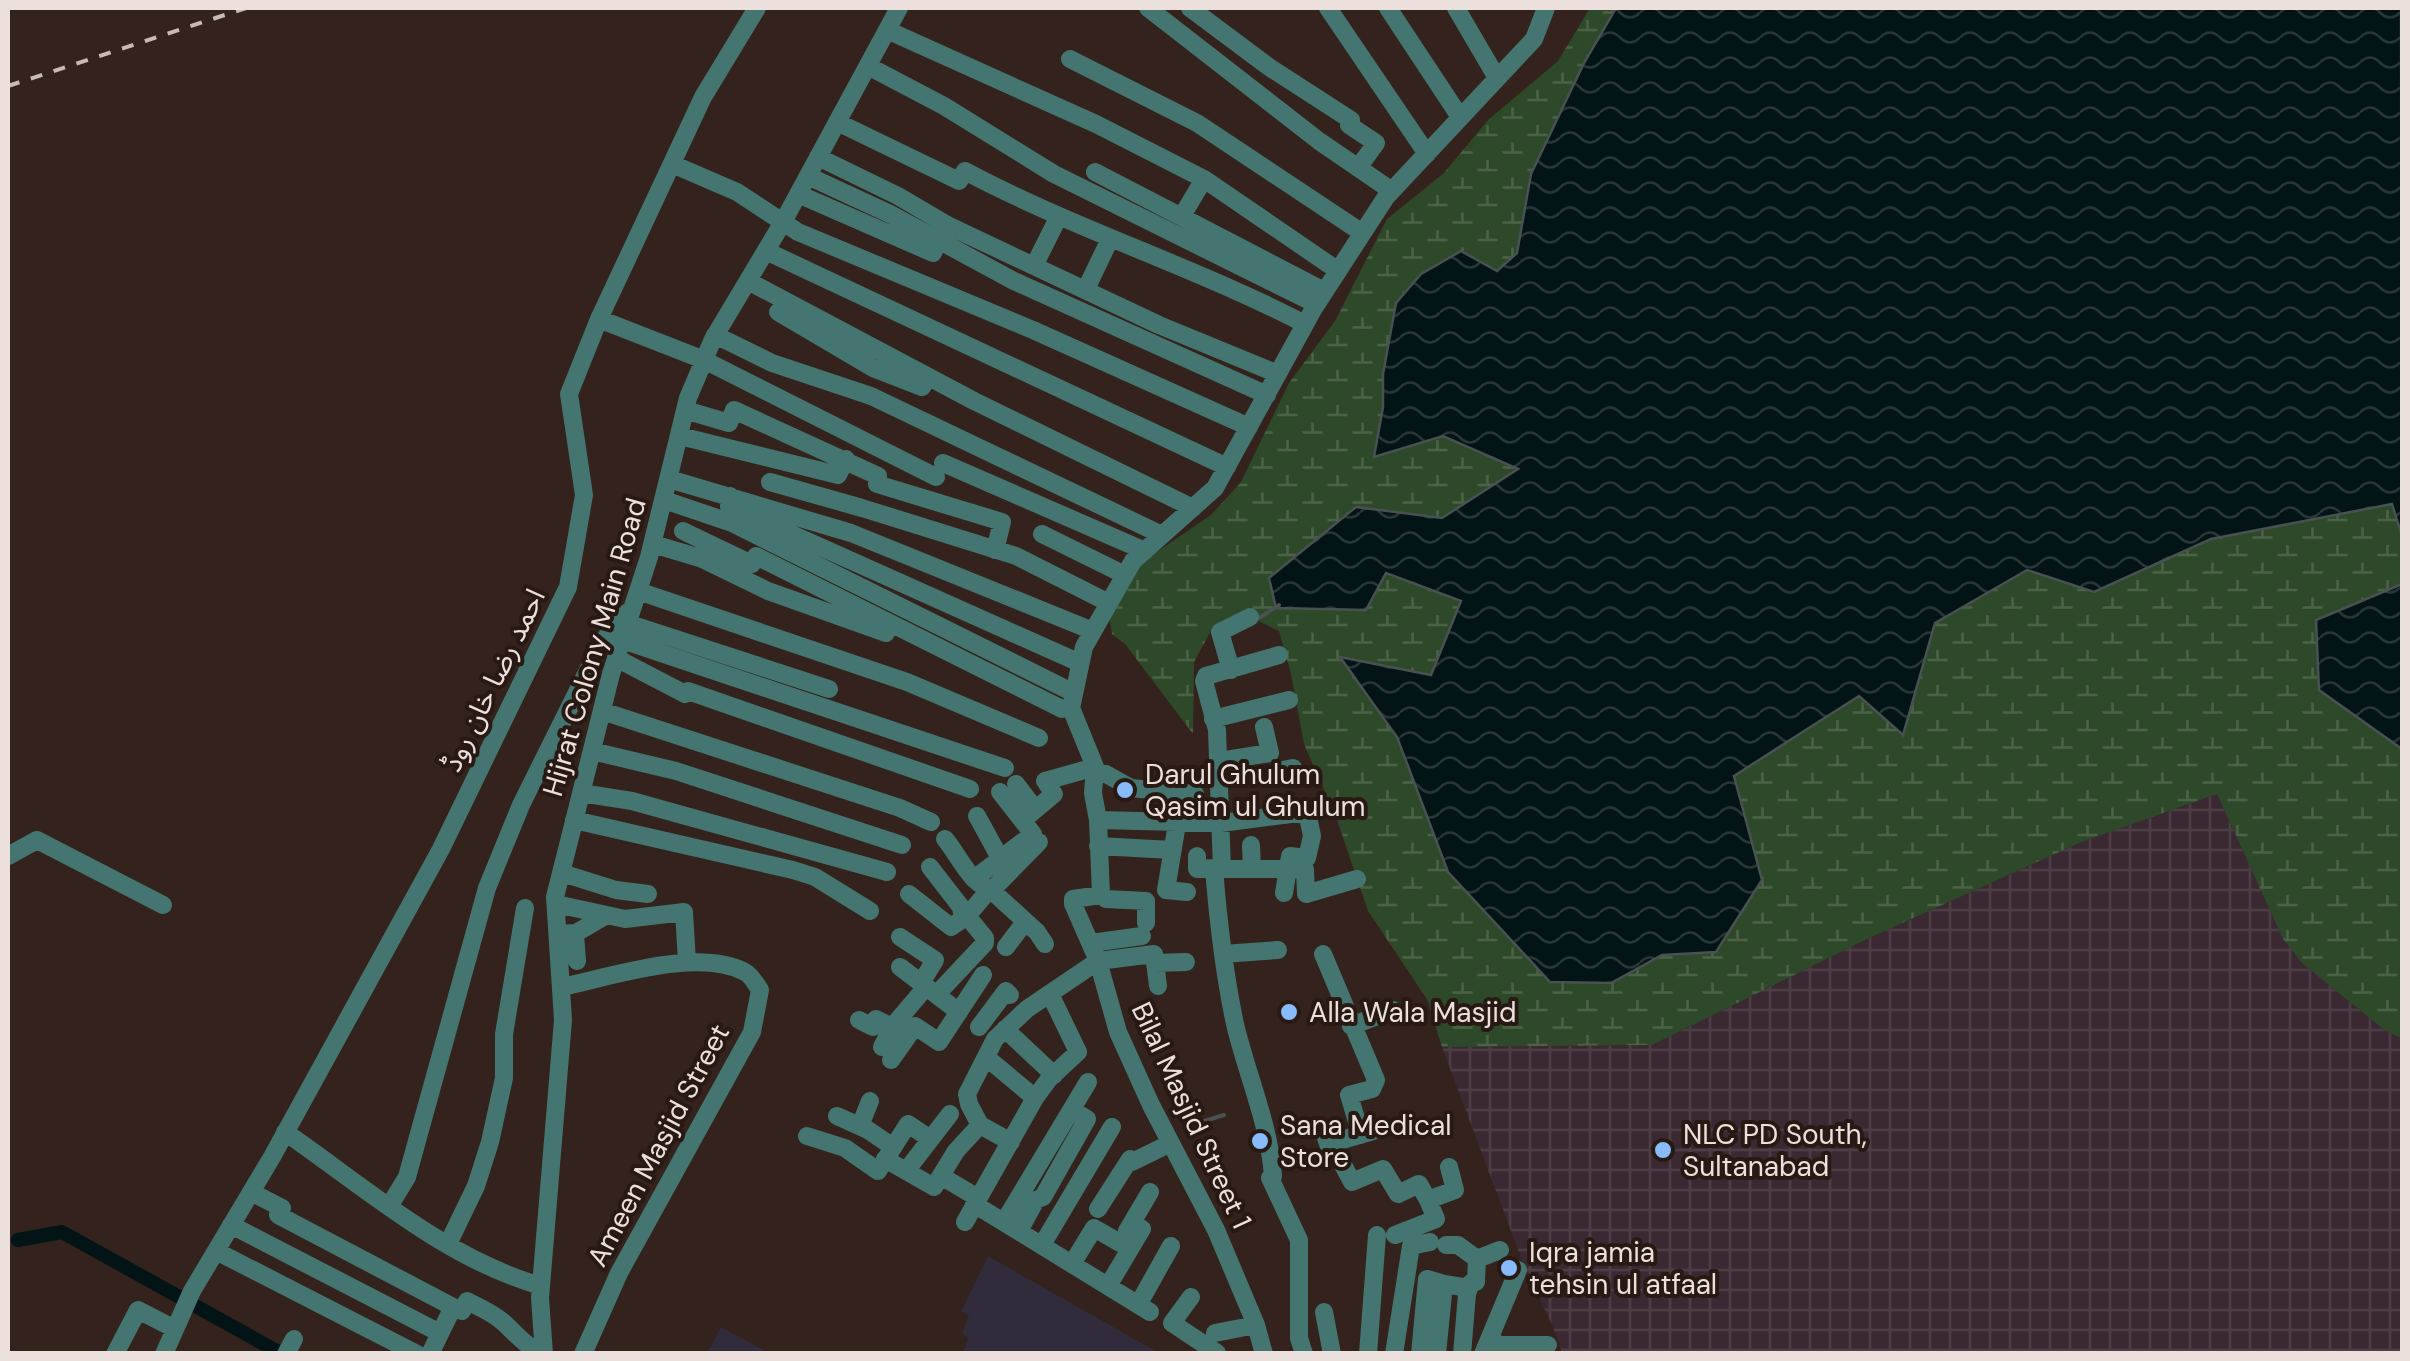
<svg xmlns="http://www.w3.org/2000/svg" width="2410" height="1361" font-family="'DM Sans','Noto Sans Arabic',sans-serif">
<style>
.industrial{fill:url(#industrial-grid)}
.education{fill:#322b3b}
.wetland{fill:url(#wetland-marsh)}
.water{fill:url(#water-waves);stroke:#495151;stroke-width:2.5}
.lines{fill:none;stroke-linecap:round;stroke-linejoin:round}
.stream{stroke:#495151;stroke-width:4}
.canal{stroke:#031416;stroke-width:14}
.minor{stroke:#447570;stroke-width:18}
.rail{stroke:#c7bbb6;stroke-width:4;stroke-dasharray:12 12;stroke-linecap:butt}
.poi-dot{fill:#87bbfb;stroke:#291913;stroke-width:4}
.labels{text-anchor:middle;stroke-width:8;stroke-linejoin:round;paint-order:stroke}
.street-label{font-size:28px;fill:#ebe0dc;stroke:#291913}
.poi-label{font-size:28px;fill:#ebe0dc;stroke:#291913;text-anchor:start}
</style>
<defs>
<pattern id="industrial-grid" width="8" height="8" patternUnits="userSpaceOnUse" patternTransform="scale(2.5)"><rect width="8" height="8" fill="#3a2932"/><path d="M0 4h8M4 0v8" fill="none" stroke="#4d3e45"/></pattern>
<pattern id="wetland-marsh" width="20" height="14" patternUnits="userSpaceOnUse" patternTransform="scale(2.5)"><rect width="20" height="14" fill="#2e482a"/><path d="M1 5h8M5 5V1M11 12h8M15 12V8" fill="none" stroke="#4c6248"/></pattern>
<pattern id="water-waves" width="16" height="10" patternUnits="userSpaceOnUse" patternTransform="scale(2.5)"><rect width="16" height="10" fill="#031416"/><path d="M0 5q4-4 8 0t8 0" fill="none" stroke="#283637"/></pattern>
</defs>
<rect width="100%" height="100%" fill="#33231c"/>
<path class="industrial" d="M2217,794L2283,939L2302,963L2383,1029L2402,1039V1353H1562L1553,1327L1523,1263L1442,1047L1652,1045L1867,939L2079,843Z"/>
<path class="education" d="M988,1256L1159,1353H963L968,1338L962,1333L969,1316L961,1311Z
M721,1327L769,1353H707Z"/>
<path class="wetland" d="M1590,8H1616L1584,63L1531,174L1517,253L1497,271L1421,274L1396,303L1383,374V407L1375,456L1443,436L1519,469L1442,518L1356,507L1386,573L1461,601L1431,675L1341,658L1397,737L1448,872L1611,983L1662,955L1716,952L1762,880L1734,776L1860,696L1903,734L1935,623L2028,570L2094,592L2211,539L2393,504L2402,536V584L2316,620L2319,690L2402,749V1039L2383,1029L2302,963L2283,939L2217,794L2079,843L1867,939L1652,1045L1442,1047L1428,1001L1368,911L1336,817L1304,744L1291,674L1279,631L1244,614L1213,627L1194,662L1193,734L1125,644L1112,634L1109,617L1142,562L1211,515L1241,482L1289,383L1335,321L1387,219L1444,173L1488,120L1558,61Z"/>
<path class="water" d="M1616,8H2401L2402,536L2392,504L2211,539L2094,592L2027,570L1935,623L1903,735L1859,696L1734,776L1762,880L1716,952L1662,955L1611,983L1550,982L1448,872L1397,737L1340,657L1431,675L1461,601L1386,573L1366,610L1276,608L1269,578L1356,507L1442,518L1518,469L1443,436L1374,457L1383,407V374L1396,303L1421,274L1461,251L1497,271L1517,253L1531,174L1584,63Z
M2402,584V749L2319,690L2316,620Z"/>
<g class="lines">
<path class="stream" d="M1259,618L1279,605
M1201,1122L1224,1115"/>
<path class="canal" d="M18,1240L62,1232L282,1354"/>
<path class="minor" d="M1148,8L1319,141L1392,191
M1190,8L1269,67L1351,120L1349,125L1376,143L1358,168
M1328,8L1427,154
M1388,8L1460,117
M1456,8L1497,78
M887,30L1096,124L1204,179L1337,270
M1070,59L1197,123L1361,232
M868,66L944,106L1054,174L1316,304
M837,122L959,181L965,171C1076,230 1193,266 1305,324
M818,157L898,196L949,226L1159,325L1278,374
M672,164L737,192L798,232L1033,330L1249,427
M1095,172L1324,291
M808,176L890,214L1014,281L1267,395
M798,194L933,253L939,240
M1182,216L1204,179
M766,251L1227,467
M1035,264L1058,218
M748,281L974,401L1193,508
M1086,289L1110,239
M778,312L873,368L922,387L928,377
M599,319L704,360L936,477
M715,335L772,363L871,396L1162,535
M685,410L729,423L734,410L878,476L877,484L1002,522L995,550
M680,436L838,475L846,459
M943,463L1145,551
M669,479L851,533L1093,631
M770,482L862,508L1016,556L1109,603
M730,496L729,506L1080,663
M664,500L732,523L1074,693
M683,531L752,564L756,556L1062,709
M1042,534L1125,575
M653,544L700,558L768,591L886,633
M638,591L907,682L1039,738
M627,623L829,689
M622,640L1005,768
M1279,655L1206,676L1204,681L1217,730L1222,869L1214,868C1218,920 1224,972 1235,1024C1247,1075 1269,1123 1273,1176L1270,1178L1299,1240V1338L1304,1354
M616,658L685,694L688,691L970,789
M1231,670L1220,632L1250,617
M602,711L900,808L931,822
M1213,719L1289,700
M592,751L676,771L902,845
M1219,761L1270,753L1264,727
M1095,774H1106L1131,788L1195,794
M1220,778L1273,776L1276,775L1277,771L1293,768
M1016,784L1035,809
M581,793L632,801L887,872
M977,816L1000,858
M1024,819L1054,794L1045,781L1095,767
M574,820L793,870L815,877L870,911
M1098,820L1221,823L1307,812L1312,836L1307,858L1290,856L1284,893
M1177,824L1166,890L1187,892
M945,839C959,855 971,887 993,889L1039,842
M1251,845L1252,869
M1098,846L1172,850
M8,856L37,840L163,905
M1197,856V869L1214,868
M930,867L961,907L963,919
M1222,869H1305L1306,894L1357,879
M562,873L616,890L648,894
M974,879L1033,834L1000,792
M909,894L951,927L967,916L990,889L1037,932L1045,944
M1101,895L1106,899L1146,901V923
M556,904L625,919L684,912L687,962
M558,934L576,933L605,916
M575,934L577,961
M900,937L935,960L921,983
M1091,943L1142,936
M1006,947L1025,922
M1223,954L1278,950
M1323,954L1376,1080L1372,1089L1349,1095L1361,1135
M1155,963L1186,962
M900,967L959,1012
M561,987C611,977 698,947 745,972C751,975 756,984 760,990L752,1032L619,1273L583,1354
M937,994L985,943V938L967,916
M859,1020L873,1027L876,1019L892,1027L926,987
M1351,1026L1393,1010
M979,1027L1006,991L1010,995
M1005,1029L1054,1075
M882,1047L892,1027
M891,1060L915,1026L939,1042L983,975
M1035,1098L1049,1079L1078,1052L1050,994
M837,1116L868,1130L893,1147
M860,1126L870,1101
M1323,1128L1328,1144L1373,1131
M285,1132C366,1188 446,1259 541,1286
M807,1136L845,1148L878,1171L908,1124L929,1138
M1011,1142L980,1125L969,1104L967,1094L995,1039L1027,1009L1098,961L1154,954L1158,986
M1332,1144L1352,1182L1383,1169L1398,1194L1419,1184L1428,1200
M885,1159L934,1187L956,1151L980,1125
M1132,1162L1171,1143
M906,1171L950,1114
M941,1176L978,1198
M251,1192L282,1208L278,1215L453,1307L462,1311L467,1301C479,1307 493,1313 503,1322C515,1333 525,1345 540,1354
M974,1204L1150,1312
M390,1205L407,1177L487,888L521,805L602,642L628,612
M1098,1209L1130,1159
M965,1222L1035,1098L987,1058
M1004,1222L1088,1082
M231,1225L440,1333
M1019,1231L1036,1200L1043,1197L1087,1119L1072,1110
M1127,1231L1150,1192
M1395,1235L1436,1219L1428,1200L1455,1190L1449,1167
M448,1244L476,1186L490,1142L504,1078V1034L525,908
M1042,1245L1112,1127
M1446,1245H1458L1477,1259
M216,1251L417,1354
M1072,1264L1094,1228L1120,1243
M1108,1286L1142,1229L1132,1223
M1191,1297L1172,1323L1217,1353
M1138,1305L1171,1246
M1324,1312L1332,1354
M1215,1333L1256,1325
M1490,1341L1501,1345H1548
M115,1354L138,1310L175,1329
M164,1354L192,1291L272,1157L441,849L568,587L584,495L569,394L599,319L703,97L757,8
M286,1354L294,1339
M430,1354L453,1307
M544,1354L540,1298L563,1020L555,897L611,674L649,557L688,398L713,339L783,222L899,8
M1264,1354L1256,1325L1216,1230L1151,1105L1118,1032L1098,961L1073,904V899L1101,895L1098,820L1093,793L1095,767L1071,708L1084,647L1133,561L1215,488L1314,308L1386,197L1534,39L1546,8
M1368,1354L1377,1235
M1394,1354L1411,1246L1430,1242
M1420,1354L1427,1279L1444,1284
M1437,1354L1444,1284L1469,1288
M1462,1354L1467,1294L1471,1283L1476,1282L1477,1259L1500,1250
M1483,1354L1518,1270"/>
<path class="rail" d="M8,86L246,8"/>
</g>
<g class="poi-dot">
<circle cx="1125" cy="790" r="10"/>
<circle cx="1289" cy="1012" r="10"/>
<circle cx="1260" cy="1141" r="10"/>
<circle cx="1663" cy="1150" r="10"/>
<circle cx="1509" cy="1268" r="10"/>
</g>
<g class="labels">
<g class="street-label">
<text transform="translate(594 647) rotate(-74)" y="10">Hijrat Colony Main Road</text>
<text transform="translate(493 680) rotate(-64)" y="10">احمد رضا خان روڈ</text>
<text transform="translate(1192 1115) rotate(65)" y="10">Bilal Masjid Street 1</text>
<text transform="translate(658 1145) rotate(-62)" y="10">Ameen Masjid Street</text>
</g>
<g class="poi-label">
<text x="1145" y="784">Darul Ghulum<tspan x="1145" dy="32">Qasim ul Ghulum</tspan></text>
<text x="1309" y="1022">Alla Wala Masjid</text>
<text x="1280" y="1135">Sana Medical<tspan x="1280" dy="32">Store</tspan></text>
<text x="1683" y="1144">NLC PD South,<tspan x="1683" dy="32">Sultanabad</tspan></text>
<text x="1529" y="1262">Iqra jamia<tspan x="1529" dy="32">tehsin ul atfaal</tspan></text>
</g>
</g>
<rect width="2410" height="1361" fill="none" stroke="#ebe0dc" stroke-width="20"/>
</svg>
